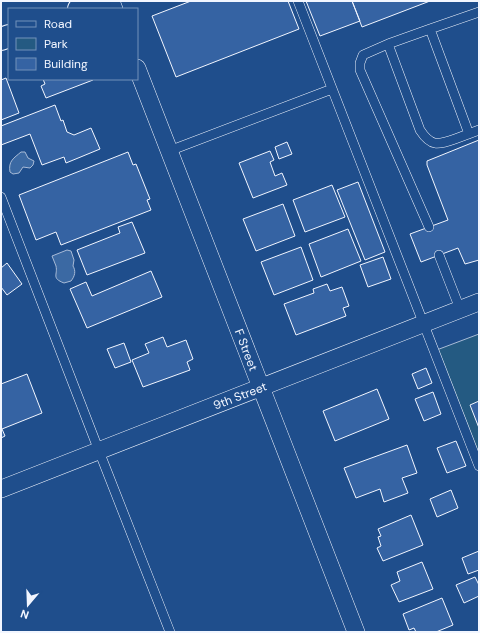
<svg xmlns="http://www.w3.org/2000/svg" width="480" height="633" font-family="'DM Sans',sans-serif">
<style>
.green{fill:#245a82;stroke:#a8bbd7}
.water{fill:#3b69a3;stroke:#a8bbd7}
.building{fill:#3563a3;stroke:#f2f6ff}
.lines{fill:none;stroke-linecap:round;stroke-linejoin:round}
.lane-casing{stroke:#f2f6ff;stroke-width:10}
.street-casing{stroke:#f2f6ff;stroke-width:18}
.secondary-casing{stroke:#f2f6ff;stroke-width:24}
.lane{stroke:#1f4e8c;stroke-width:9}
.street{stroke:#1f4e8c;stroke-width:17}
.secondary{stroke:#1f4e8c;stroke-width:22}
.labels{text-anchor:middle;stroke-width:3;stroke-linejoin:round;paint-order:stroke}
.street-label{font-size:12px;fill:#f2f6ff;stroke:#1f4e8c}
</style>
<rect width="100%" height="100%" fill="#1f4e8c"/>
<path class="green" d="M479,334V466L434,351Z"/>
<path class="water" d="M21,152H25L28,158L34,161L33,165L30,168L23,167L19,173L13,174L10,172C8,161 14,158 21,152Z
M67,250L71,251L74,260L73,266C76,271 75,276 71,281L64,283C51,278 58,275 56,266C55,263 53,259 52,256Z"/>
<path class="building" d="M191,1H288L299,29L176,77L152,16Z
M306,1H352L360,21L320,36Z
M352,1H430L362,27Z
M6,78L19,113L1,120V80Z
M43,79H92L93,80L46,98L41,86L45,84Z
M55,105L61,121L63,120L67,132L74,135L91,128L100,149L66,163L64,157L42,165L30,134L1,145V126Z
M479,140V260L465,264L458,248L421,262L410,234L448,220L427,165V161Z
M287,142L292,154L279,159L275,147Z
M270,151L274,160L270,162L275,176L282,173L287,185L253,198L239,163Z
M128,152L133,165L136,164L150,199L147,200L151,210L61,245L56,232L36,240L19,195Z
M358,182L385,252L365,260L337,190Z
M332,185L345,217L305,232L293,200Z
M283,204L295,236L256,251L243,219Z
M132,222L145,253L87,275L77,250L120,233L118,227Z
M348,229L361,261L321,277L309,244Z
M301,247L313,280L274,295L261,262Z
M383,257L391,279L368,287L360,265Z
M7,263L22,284L7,295L1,287V268Z
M151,271L162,297L87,328L70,289L86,282L92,296Z
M327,284L330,291L342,287L349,306L343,308L346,316L296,335L284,304L314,293L313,289Z
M163,337L167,347L186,340L193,359L187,362L190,370L143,387L132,360L149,353L145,344Z
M124,343L131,362L115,368L107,349Z
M426,368L432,383L418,389L412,374Z
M27,374L42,413L2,429L5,436L1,438V384Z
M377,389L389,419L335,441L323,411Z
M433,392L441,414L424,421L415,399Z
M479,401V428L470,405Z
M456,441L466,466L447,473L437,448Z
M407,445L417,473L402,478L408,493L384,502L380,489L356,498L344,468Z
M451,490L458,508L437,517L430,499Z
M411,515L423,545L383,561L377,548L381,546L378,537L381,536L378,529Z
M479,551V570L468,574L462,558Z
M422,562L433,589L399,602L391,585L400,581L397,572Z
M475,577L479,585V596L464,603L456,585Z
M442,598L453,625L436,632H416L414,628L409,630L403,614Z"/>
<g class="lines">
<defs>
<path id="lane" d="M298,1L479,466
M430,29L479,12
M388,44L363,55L360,63V70L429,227
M469,134L430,29L388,44L420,130C431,147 438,145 455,139C463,136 471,133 479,130
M169,151L332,89
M1,197L99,451L170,632
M439,255L460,309"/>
<path id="street" d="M111,1L114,9
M137,68L356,632
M1,489L479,302"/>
<path id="secondary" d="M79,9L100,1
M1,39L9,36"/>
</defs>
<use href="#lane" class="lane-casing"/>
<use href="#street" class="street-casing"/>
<use href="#secondary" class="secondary-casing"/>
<use href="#lane" class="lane"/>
<use href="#street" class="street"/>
<use href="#secondary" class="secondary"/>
</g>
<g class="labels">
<g class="street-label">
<text transform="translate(246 350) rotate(69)" y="4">F Street</text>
<text transform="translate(240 396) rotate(-21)" y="4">9th Street</text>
</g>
</g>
<rect width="480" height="633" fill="none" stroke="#f2f6ff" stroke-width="4"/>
<rect x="8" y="8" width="130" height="72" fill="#1f4e8c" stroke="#7391ba"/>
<rect x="16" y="21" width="20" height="6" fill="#1f4e8c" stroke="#7391ba"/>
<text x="44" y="28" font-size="12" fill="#f2f6ff">Road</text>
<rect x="16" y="38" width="20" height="12" fill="#245a82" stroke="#7391ba"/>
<text x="44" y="48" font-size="12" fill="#f2f6ff">Park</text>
<rect x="16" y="58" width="20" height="12" fill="#3563a3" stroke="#7391ba"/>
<text x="44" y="68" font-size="12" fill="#f2f6ff">Building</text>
<g transform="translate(28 605) rotate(199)" stroke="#1f4e8c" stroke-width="3" paint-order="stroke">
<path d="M0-3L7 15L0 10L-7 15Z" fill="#f2f6ff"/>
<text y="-6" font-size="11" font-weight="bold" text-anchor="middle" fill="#f2f6ff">N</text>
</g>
</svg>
